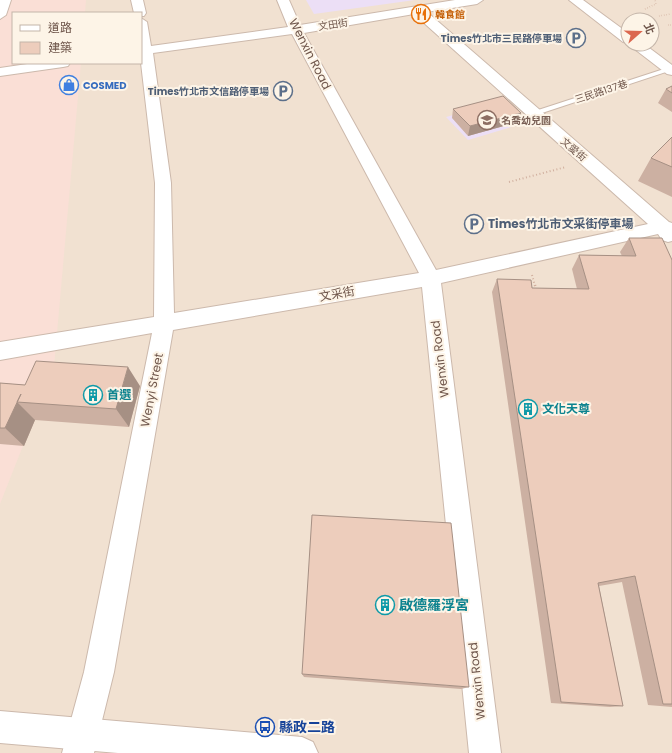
<svg xmlns="http://www.w3.org/2000/svg" width="672" height="753" font-family="Poppins,'Noto Sans TC',sans-serif">
<style>
.residential{fill:#f1e1d1;fill-rule:evenodd}
.commercial{fill:#fadfd6}
.education{fill:#ecdff6}
.lines{fill:none;stroke-linecap:round;stroke-linejoin:round}
.service-casing{stroke:#ccb9ac;stroke-width:2}
.minor-casing{stroke:#ccb9ac;stroke-width:2}
.tertiary-casing{stroke:#ccb9ac;stroke-width:2}
.path-far2{stroke:#d1b09f;stroke-width:1.5;stroke-dasharray:0.5 2;stroke-linecap:butt}
.path-far1{stroke:#d1b09f;stroke-width:2;stroke-dasharray:1 2.5;stroke-linecap:butt}
.path{stroke:#d1b09f;stroke-width:2.5;stroke-dasharray:1 3;stroke-linecap:butt}
.service{fill:#fff;fill-rule:evenodd}
.minor{fill:#fff;fill-rule:evenodd}
.tertiary{fill:#fff;fill-rule:evenodd}
.wall{fill:#ccb0a2}
.shaded-wall{fill:#a69084}
.building{fill:#edcdbc;stroke:#a69084}
.labels{text-anchor:middle;stroke-width:4;stroke-linejoin:round;paint-order:stroke}
.far-food-label{font-size:10px;font-weight:bold;fill:#c56008;stroke:#fdf4e7;text-anchor:start}
.far-street-label{font-size:10px;fill:#6f564b;stroke:#fdf4e7}
.far-service-label{font-size:10px;font-weight:bold;fill:#4e5e75;stroke:#fdf4e7;text-anchor:end}
.far-shop-label{font-size:10px;font-weight:bold;fill:#366cbe;stroke:#fdf4e7;text-anchor:start}
.far-education-label{font-size:10px;font-weight:bold;fill:#785e54;stroke:#fdf4e7;text-anchor:start}
.street-label{font-size:12px;fill:#6f564b;stroke:#fdf4e7}
.service-label{font-size:12px;font-weight:bold;fill:#4e5e75;stroke:#fdf4e7;text-anchor:start}
.culture-label{font-size:12px;font-weight:bold;fill:#0d838f;stroke:#fdf4e7;text-anchor:start}
.near-culture-label{font-size:14px;font-weight:bold;fill:#0d838f;stroke:#fdf4e7;text-anchor:start}
.near-transit-label{font-size:14px;font-weight:bold;fill:#164399;stroke:#fdf4e7;text-anchor:start}
</style>
<rect width="100%" height="100%" fill="#faefe2"/>
<path class="residential" d="M0,0H672V753H0ZM13,13H141V63H13ZM628,20H652V44H628Z"/>
<path class="commercial" d="M0,0H86L85,13H13V63H81L54,367L0,504Z"/>
<path class="education" d="M306,0H415L314,14Z
M505,101L528,122L468,140L446,117Z"/>
<g class="lines">
<defs>
<path id="service" d="M667,68H671L672,70L536,115L529,113Z"/>
<path id="minor" d="M131,0H143L146,13L144,16H141V13H134Z
M277,0H289L300,25L455,0H483L477,4L427,12L669,222L672,223V241L668,242L662,240L658,234L441,283L501,753H469L422,287L173,330L114,672L94,753H62L84,672L152,333L0,360V342L154,317L155,183L141,63V18L147,22L151,46L288,27ZM414,14L648,224L436,270L304,33ZM292,34L419,273L174,313L171,183L153,53Z
M34,63H70L68,66L63,67L0,76V68Z"/>
<path id="tertiary" d="M0,0H11L6,15L0,19Z
M569,0H583L628,33V43L623,42Z
M628,44H644L672,65V75L667,74Z
M0,711L302,737L313,742L318,753H118L0,743Z"/>
</defs>
<use href="#service" class="service-casing"/>
<use href="#minor" class="minor-casing"/>
<use href="#tertiary" class="tertiary-casing"/>
<path class="path-far2" d="M645,9L656,4L655,0
M659,16L671,14
M668,25H672"/>
<path class="path-far1" d="M509,182L566,167
M532,275L535,286"/>
<path class="path" d="M535,285L536,289"/>
<use href="#service" class="service"/>
<use href="#minor" class="minor"/>
<use href="#tertiary" class="tertiary"/>
</g>
<path class="wall" d="M672,86V112L658,103L666,89Z
M453,109L518,122L468,136L452,118Z
M672,137V197L638,181L651,158Z
M629,238L672,260V707L648,705L622,582L599,586L623,706L610,707L551,703L492,292L497,279L532,288L577,289L572,269L579,255L622,256L620,252Z
M0,383L25,385L140,386L129,427L35,420L24,446L0,444Z
M302,674L469,687L461,689L304,677Z"/>
<path class="shaded-wall" d="M521,113L518,122L468,136L470,126Z
M128,367L140,386L129,427L116,409Z
M17,402L35,420L24,446L5,428Z"/>
<path class="building" d="M672,86V93L666,89Z
M503,96L521,113L470,126L453,109Z
M672,137V167L651,158Z
M629,238H662L672,260V704H663L635,576L598,583L623,706L561,702L497,279L531,280L532,288L589,289L579,255L636,256Z
M36,361L128,367L116,409L17,402L21,394L5,428H0V383L25,385Z
M312,515L451,523L469,687L302,674Z"/>
<defs>
<symbol id="restaurant-ring" viewBox="-11 -11 22 22"><circle r="9.5" fill="#fdf4e7" stroke="#e8710a" stroke-width="1.5"/><path d="M-5-6h1v4h1v-4h1v4h1v-4h1v5L-1.5 .5V6h-2V.5L-5-1ZM5-6V6H3V1.5H1.5Q1.5-4 5-6Z" fill="#e8710a"/></symbol>
<symbol id="parking-ring" viewBox="-11 -11 22 22"><circle r="9.5" fill="#fdf4e7" stroke="#5c6f8a" stroke-width="1.5"/><path d="M-3.5-5.5H1a3.5 3.5 0 0 1 0 7H-1V5.5H-3.5ZM-1-3.4V-.6H.8a1.4 1.4 0 0 0 0-2.8Z" fill="#5c6f8a"/></symbol>
<symbol id="shop-ring" viewBox="-11 -11 22 22"><circle r="9.5" fill="#fdf4e7" stroke="#3f7fe0" stroke-width="1.5"/><path d="M-5-2.5h2.3a2.7 3.5 0 0 1 5.4 0H5L5.5 6h-11ZM-1.5-2.5h3a1.5 2.3 0 0 0-3 0Z" fill="#3f7fe0"/></symbol>
<symbol id="school-ring" viewBox="-11 -11 22 22"><circle r="9.5" fill="#fdf4e7" stroke="#8d6e63" stroke-width="1.5"/><path d="M0-5L7-2L0 1L-7-2ZM-4 1L0 2.5L4 1V4Q0 6-4 4Z" fill="#8d6e63"/></symbol>
<symbol id="building-ring" viewBox="-11 -11 22 22"><circle r="9.5" fill="#fdf4e7" stroke="#0f9aa8" stroke-width="1.5"/><path d="M-4-6H4V6H1V3H-1V6H-4ZM-2.5-4.3h1.7v1.8h-1.7ZM.8-4.3h1.7v1.8H.8ZM-2.5-1h1.7V.8h-1.7ZM.8-1h1.7V.8H.8Z" fill="#0f9aa8"/></symbol>
<symbol id="bus-ring" viewBox="-11 -11 22 22"><circle r="9.5" fill="#fdf4e7" stroke="#1a4fb4" stroke-width="1.5"/><path d="M-5-6H5V4H4V6H2V4H-2V6H-4V4H-5ZM-3.5-4V0h7V-4ZM-3.5 1.2v1.5H-2V1.2ZM2 1.2v1.5H3.5V1.2Z" fill="#1a4fb4"/></symbol>
</defs>
<g fill-rule="evenodd">
<use href="#restaurant-ring" x="410" y="3" width="22" height="22"/>
<use href="#parking-ring" x="565" y="27" width="22" height="22"/>
<use href="#shop-ring" x="58" y="74" width="22" height="22"/>
<use href="#parking-ring" x="272" y="80" width="22" height="22"/>
<use href="#school-ring" x="476" y="109" width="22" height="22"/>
<use href="#parking-ring" x="463" y="213" width="22" height="22"/>
<use href="#building-ring" x="82" y="384" width="22" height="22"/>
<use href="#building-ring" x="517" y="398" width="22" height="22"/>
<use href="#building-ring" x="374" y="594" width="22" height="22"/>
<use href="#bus-ring" x="254" y="716" width="22" height="22"/>
</g>
<g class="labels">
<g class="far-food-label">
<text x="435" y="18">韓食館</text>
</g>
<g class="far-street-label">
<text transform="translate(333 24) rotate(-9)" y="4">文田街</text>
<text transform="translate(601 91) rotate(-18)" y="4">三民路137巷</text>
<text transform="translate(574 149) rotate(41)" y="4">文愛街</text>
</g>
<g class="far-service-label">
<text x="562" y="42">Times竹北市三民路停車場</text>
<text x="269" y="95">Times竹北市文信路停車場</text>
</g>
<g class="far-shop-label">
<text x="83" y="89">COSMED</text>
</g>
<g class="far-education-label">
<text x="501" y="124">名喬幼兒園</text>
</g>
<g class="street-label">
<text transform="translate(310 54) rotate(63)" y="4">Wenxin Road</text>
<text transform="translate(337 294) rotate(-10)" y="4">文采街</text>
<text transform="translate(440 359) rotate(-97)" y="4">Wenxin Road</text>
<text transform="translate(152 390) rotate(-79)" y="4">Wenyi Street</text>
<text transform="translate(477 681) rotate(-96)" y="4">Wenxin Road</text>
</g>
<g class="service-label">
<text x="488" y="228">Times竹北市文采街停車場</text>
</g>
<g class="culture-label">
<text x="107" y="399">首選</text>
<text x="542" y="413">文化天尊</text>
</g>
<g class="near-culture-label">
<text x="399" y="610">啟德羅浮宮</text>
</g>
<g class="near-transit-label">
<text x="279" y="732">縣政二路</text>
</g>
</g>
<rect x="12" y="12" width="130" height="52" fill="#fdf4e7" stroke="#c4b5a9"/>
<rect x="20" y="25" width="20" height="6" fill="#ffffff" stroke="#c4b5a9"/>
<text x="48" y="32" font-size="12" fill="#6f564b">道路</text>
<rect x="20" y="42" width="20" height="12" fill="#edcdbc" stroke="#c4b5a9"/>
<text x="48" y="52" font-size="12" fill="#6f564b">建築</text>
<g transform="translate(640 32) rotate(70)"><circle r="19" fill="#fdf4e7" stroke="#c4b5a9"/>
<path d="M0-3L7 15L0 10L-7 15Z" fill="#db674f"/>
<text y="-6" font-size="11" font-weight="bold" text-anchor="middle" fill="#6f564b">北</text>
</g>
</svg>
